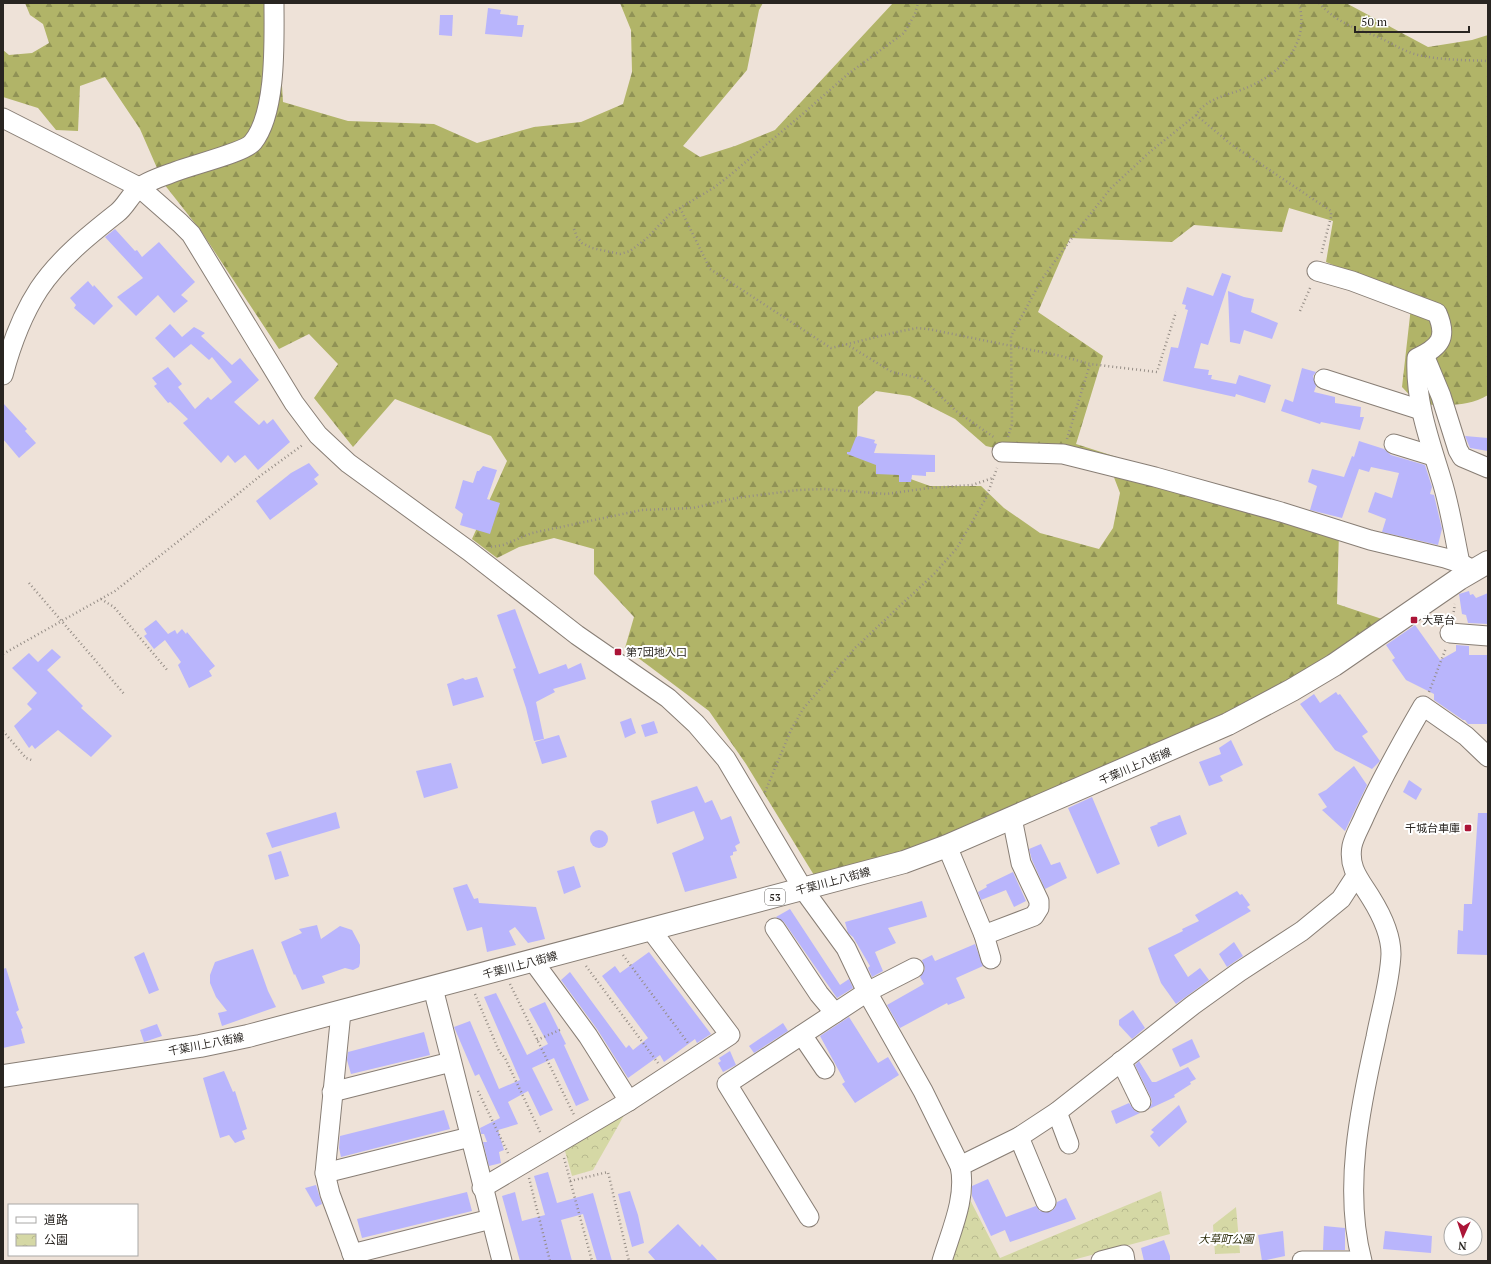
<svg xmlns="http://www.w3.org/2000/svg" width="1491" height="1264" font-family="'PT Serif','Noto Sans JP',serif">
<defs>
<pattern id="forest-firs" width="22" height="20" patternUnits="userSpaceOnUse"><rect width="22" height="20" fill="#b1b468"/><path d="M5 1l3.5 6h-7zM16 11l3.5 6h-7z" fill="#909255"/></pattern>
<pattern id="park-crowns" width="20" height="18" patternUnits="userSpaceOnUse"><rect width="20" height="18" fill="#d5d8a5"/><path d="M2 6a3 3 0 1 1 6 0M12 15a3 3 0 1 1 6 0" fill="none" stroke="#b7b98e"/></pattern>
</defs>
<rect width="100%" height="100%" fill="#eee2d8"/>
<!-- forest -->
<path fill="url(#forest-firs)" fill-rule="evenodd" d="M25,3H277L283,102L348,121L434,124L477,143L534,127L581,122L623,104L632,72L631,30L620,3H763L759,10L747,70L683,146L700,157L735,146L775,130L893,3H1346L1428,47L1472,40L1488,35V395C1467,408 1442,405 1418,404L1402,387L1412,298L1326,262L1333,221L1289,208L1282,232L1194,225L1172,242L1070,238L1038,312L1103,356L1076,444L1261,503L1339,531L1337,604L1382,619L1281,690L918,852L817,880L746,764L709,711L625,648L634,617L594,574V549L554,538L519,547L497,558L472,539L507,461L491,436L395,399L353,447L314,398L338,364L309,334L279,349L201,231L164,184L140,129L105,77L80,86L78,131L56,130L38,108L3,97V50L9,55L32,53L49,43L43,24L30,15ZM876,391L910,396L955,419L986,446L1020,454L1110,467L1120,493L1113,528L1099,549L1040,533L1004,508L981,486H930L891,472L857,438L858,407Z"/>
<!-- park -->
<g fill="url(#park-crowns)">
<path d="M630,1105L593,1170L572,1176L563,1144Z"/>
<path d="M1161,1191L1170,1234L1069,1261H947L967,1194L1000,1258Z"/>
<path d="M1236,1207L1240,1253L1215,1254L1213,1225Z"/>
</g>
<!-- building -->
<g fill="#b9b5fc">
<path d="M488,8L501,10L500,14L518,16L517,25H524L522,37L485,34Z"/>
<path d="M440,15H453L452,36L439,35Z"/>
<path d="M115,229L135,251L137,250L142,257L159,242L195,282L181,295L188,301L174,313L158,295L136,316L117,297L143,278L105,237Z"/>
<path d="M1222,273L1231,276L1208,345L1201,343L1194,368L1209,370L1208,375H1212L1211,379L1236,384L1239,375L1271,385L1265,403L1236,394L1235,397L1163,381L1171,347L1178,348L1188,310L1185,309L1186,305L1182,304L1187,287L1213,296Z"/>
<path d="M88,281L93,287L94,285L113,306L94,325L74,308L76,305L70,298Z"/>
<path d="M1228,291L1244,297L1254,299L1251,312L1278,323L1272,339L1244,330L1240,344L1230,342Z"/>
<path d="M170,324L182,337L194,327L205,333L201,336L232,365L240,358L259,380L234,402L259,425L264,420L267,424L273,419L290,442L258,470L245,455L235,463L228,455L221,463L183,423L188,419L170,402L168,403L154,386L157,384L152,378L168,367L182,384L178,387L195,409L208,397L211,400L232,382L212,357L209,360L191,344L174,358L155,338Z"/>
<path d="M1302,368L1316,372L1313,376L1316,386L1314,392L1335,397V403L1361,407L1360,417H1364L1360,430L1321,422L1320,424L1281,411L1285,399L1293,402Z"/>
<path d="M3,403L27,429L25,431L36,443L19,458L3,439Z"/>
<path d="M859,436L875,440L874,443L877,444L874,453L935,455V472H926V476L912,475L911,482H899V475L876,474V465L847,454V452H850L856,437Z"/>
<path d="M1465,436L1488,438V451L1470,448Z"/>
<path d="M1359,441L1384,449L1391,455L1425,465L1432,487L1430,494L1434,495L1442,529L1438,545L1382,532L1386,519L1368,512L1375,492L1392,498L1399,473L1371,467L1369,472L1359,469L1342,518L1310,510L1317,486L1308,482L1312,469L1344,477L1352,456L1354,457Z"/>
<path d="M309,463L319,475L314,479L318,484L270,520L256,501L291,473Z"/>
<path d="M483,466L497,470L487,499L500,503L490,534L460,525L463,514L455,508L463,480L473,483L477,471H479Z"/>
<path d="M1469,591L1470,595L1473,594L1476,598L1488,593V624L1468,623L1466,615L1462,614L1459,594Z"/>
<path d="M515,609L539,674L566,664L568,669L581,663L586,679L553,689L555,692L536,702L544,739L534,741L526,708L513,669L516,668L497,615Z"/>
<path d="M156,620L168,634L175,630L177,634L182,629L186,634L187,632L215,666L209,671L212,676L189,688L178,665L181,662L165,640L154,649L144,636L147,634L144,629Z"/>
<path d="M1415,625L1440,660L1456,651V645L1469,646V655H1488V724H1468L1465,720H1463L1434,700V694L1406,680L1392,660L1395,658L1386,645Z"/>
<path d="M52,649L61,657L47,670L83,706L81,708L112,736L91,757L58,730L35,749L32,745L29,748L14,726L32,709L27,704L37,693L12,668L29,653L38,662Z"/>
<path d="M477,677L484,697L453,706L447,684L463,678L465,680Z"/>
<path d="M1336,692L1338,695L1340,694L1368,732L1362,736L1380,761L1372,769L1335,750L1300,704L1314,694L1320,703Z"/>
<path d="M631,718L636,733L625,738L620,722Z"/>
<path d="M654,721L658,733L645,737L641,725Z"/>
<path d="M559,735L567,757L542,764L535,742Z"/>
<path d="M1231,740L1243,765L1220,776L1223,781L1209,786L1199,762L1221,754L1219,748Z"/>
<path d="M451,763L458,788L424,798L416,771Z"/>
<path d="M1354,766L1367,785L1345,831L1322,810L1327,807L1318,794L1326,790Z"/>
<path d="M1409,780L1422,789L1416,800L1403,792Z"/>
<path d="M697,786L705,803L712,800L721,820L731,816L740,843L735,846L737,851L733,852V855L730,856L737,878L685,892L672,853L703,840L704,838L694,811L657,824L651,801Z"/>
<path d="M1092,797L1120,864L1097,874L1068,808Z"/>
<path d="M336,812L340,828L272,848L266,833Z"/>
<path d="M1478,813H1488V955L1457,954L1458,930L1463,931L1464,904H1472Z"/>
<path d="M1180,815L1187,834L1158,847L1150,827L1158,824L1157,823Z"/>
<circle cx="599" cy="839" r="9"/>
<path d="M1041,844L1051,865L1060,862L1067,878L1045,889L1032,860L1029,849Z"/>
<path d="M281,851L289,876L275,880L268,855Z"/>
<path d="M574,866L581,887L564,894L557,871Z"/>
<path d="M1013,872L1026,901L1014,907L1006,890L981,900L978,892L987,887L986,885Z"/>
<path d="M467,884L474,899L478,898L479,903L536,907L545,939L528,943L515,927L509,931L516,945L487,952L482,927L467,931L453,888Z"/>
<path d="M1237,891L1240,895L1242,894L1250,905L1247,907L1251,911L1174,955L1188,977L1200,968L1209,980L1176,1004L1161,983L1148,948L1183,931L1182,929L1199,921L1195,915Z"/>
<path d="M922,901L927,917L888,928L896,943L875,952L883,971L872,977L868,968L870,966L853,937L848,933L845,922Z"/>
<path d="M790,909L840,985L849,979L853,988L837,998L784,922L776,917Z"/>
<path d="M317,925L321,939L340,926L352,930L360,945V963L359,967L353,970L345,968L322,976L325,983L302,990L295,974L294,975L281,942L302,933L299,929Z"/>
<path d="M1234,942L1243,956L1227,967L1219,954Z"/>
<path d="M975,944L983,966L956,978L965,998L948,1005L947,1003L900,1028L887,1005L924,984L920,977L925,969L922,960L932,955L935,961Z"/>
<path d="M253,949L268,991L276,1007L222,1026L218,1013L227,1011L216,997L210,983V975L215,962Z"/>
<path d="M144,952L159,990L149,994L134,957Z"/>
<path d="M649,952L711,1034L697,1043L695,1039L664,1062L660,1055L628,1078L597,1029L561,980L570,972L626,1048L629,1045L633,1050L648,1038L602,976L615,966L620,973Z"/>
<path d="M6,968L19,1010L16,1012L23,1028L21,1029L25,1043L3,1048V969Z"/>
<path d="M496,993L527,1055L548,1044L529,1009L545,1002L566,1044L564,1045L589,1100L576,1106L554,1058L532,1068L553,1110L540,1116L528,1091L508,1102L518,1124L498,1130L504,1150L499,1152L501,1163L489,1166L483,1142H487L484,1134H481L480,1128L500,1118L479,1074L475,1076L454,1027L470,1021L499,1089L520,1080L484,997Z"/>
<path d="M1133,1010L1145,1028L1132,1039L1119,1025V1020Z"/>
<path d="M849,1017L878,1063L888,1057L899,1075L855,1103L842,1084L845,1082L820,1036Z"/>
<path d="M783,1023L788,1031L754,1053L749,1046Z"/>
<path d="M157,1024L162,1036L144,1042L140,1030Z"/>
<path d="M424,1032L430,1055L351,1074L347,1060L348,1052Z"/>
<path d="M1192,1039L1200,1057L1180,1067L1172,1049Z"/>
<path d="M730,1051L736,1065L723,1072L718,1063L721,1061L719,1058Z"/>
<path d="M1139,1061L1152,1082H1156L1188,1067L1196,1079L1190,1082L1191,1084L1174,1095L1175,1097L1149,1109L1152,1103L1151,1098L1135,1065Z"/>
<path d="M224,1071L233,1092L235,1091L247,1129L242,1131L245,1139L235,1143L229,1135L220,1138L203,1078Z"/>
<path d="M1129,1103L1135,1111L1140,1113L1116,1124L1111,1111Z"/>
<path d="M1179,1105L1187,1122L1159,1147L1150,1136L1154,1132L1151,1130Z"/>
<path d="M444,1110L450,1129L341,1157L339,1148L340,1136Z"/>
<path d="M548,1172L557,1203L593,1193L612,1261H597L583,1214L561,1220L572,1261H520L502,1196L515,1192L522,1221L545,1215L534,1176Z"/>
<path d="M988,1179L1006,1217L1036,1206L1040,1211L1050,1212L1055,1208L1057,1202L1066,1198L1076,1219L1010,1242L1005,1230L991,1236L972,1196V1186Z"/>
<path d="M316,1185L322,1204L316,1207L305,1188Z"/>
<path d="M630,1191L638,1215L644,1243L632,1247L618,1194Z"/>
<path d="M467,1192L472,1211L362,1238L357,1219Z"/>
<path d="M678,1224L700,1247L702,1244L718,1261H656L648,1252Z"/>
<path d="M1324,1226L1345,1228V1250H1323Z"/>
<path d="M1283,1231L1285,1256L1262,1261L1258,1235Z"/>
<path d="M1385,1231L1432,1236L1431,1253L1383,1249Z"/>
<path d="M1164,1240L1170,1256V1261H1144L1141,1248Z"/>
</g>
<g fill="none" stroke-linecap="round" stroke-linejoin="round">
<!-- minor casing -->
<g stroke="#887e75" stroke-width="21">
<g id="minor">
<path d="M3,118L139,187L180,223L191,234L294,403L318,435L348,463L469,551L577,635L668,698L696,724L726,759L803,889L846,948L867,992L923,1091L960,1166C967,1197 951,1231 942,1261"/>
<path d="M1317,271L1352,281L1437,313C1448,338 1440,347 1417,358C1415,401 1429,439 1441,478C1450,506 1454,535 1460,563"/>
<path d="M1424,355L1441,396L1458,450L1462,457L1488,468"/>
<path d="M3,375C11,345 22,315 39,289C59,259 89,235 117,213C126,206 130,195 139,188C146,181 167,175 177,171C192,165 246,152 253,142C277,112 274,40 274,3"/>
<path d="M1324,379L1421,410"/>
<path d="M1394,444L1433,456"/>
<path d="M1002,452L1063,454L1155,477L1281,512L1370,540L1445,558L1460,563L1473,570"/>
<path d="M1450,633L1488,636"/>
<path d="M947,846L984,935L991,959"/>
<path d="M775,928L819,994L835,1013"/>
<path d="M984,935L1034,916L1039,908V901L1021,863L1012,818"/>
<path d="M533,961L588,1036L629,1101"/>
<path d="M433,988L502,1261"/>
<path d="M341,1012L325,1173L330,1194L355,1261"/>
<path d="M802,1035L825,1069"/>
<path d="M1121,1061L1141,1102"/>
<path d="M332,1092L451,1062"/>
<path d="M1057,1112L1069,1144"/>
<path d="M1019,1137L1046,1202"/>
<path d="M960,1166L1019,1137L1057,1112L1193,1005L1239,972L1302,931L1341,899L1356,876"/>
<path d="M325,1173L470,1137"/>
<path d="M482,1188L629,1101L730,1035L651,930"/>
<path d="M809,1217L727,1084L867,992L914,968"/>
<path d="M352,1254L491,1219"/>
<path d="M1101,1261L1124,1255L1125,1261"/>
<path d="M1302,1261H1350"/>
<path d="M1362,1261C1343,1189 1360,1108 1376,1037C1381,1010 1390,982 1391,954C1391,935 1381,914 1371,898C1360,880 1348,868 1352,846C1354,836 1361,825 1365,815C1382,778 1402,742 1423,706L1466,736L1488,757"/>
</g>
</g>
<!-- major casing -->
<g stroke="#887e75" stroke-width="24">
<path id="major" d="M3,1076L200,1046L248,1036L904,862L947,846L1228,724L1292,690L1334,665L1459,579L1488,562"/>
</g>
<!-- path -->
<g stroke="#958d86" stroke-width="2.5" stroke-dasharray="1 3" stroke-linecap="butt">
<path d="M1319,3C1334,20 1353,28 1373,35C1389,41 1402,51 1418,55C1440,60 1465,60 1488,61"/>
<path d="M1196,115L1232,145L1331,211V217L1321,255"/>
<path d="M680,208L710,269L831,348L897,332L917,328L928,329L1061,356L1090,364L1157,372L1176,312"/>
<path d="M574,229L577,237L582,243L592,248L620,254L630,251L646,239L670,214L715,187L729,176L805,112L848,74L904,33L915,14L918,3"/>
<path d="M1300,311L1311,286"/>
<path d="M846,344L892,372L923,379L956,411L995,438"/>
<path d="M1008,437L1012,424L1011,336L1042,279L1077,231L1111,188L1151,151L1196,115C1206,98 1229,95 1246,88C1282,73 1310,44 1299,3"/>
<path d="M1067,439L1090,364"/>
<path d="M491,547L503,545L532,533L642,510L693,508L736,498L798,490L824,489L886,494L929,488L972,485L993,478"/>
<path d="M29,583L125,695"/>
<path d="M101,599L114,607L168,671"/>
<path d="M1453,616L1455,604"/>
<path d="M3,654L115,591L222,507L260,476L304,444"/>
<path d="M1429,692L1446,648"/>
<path d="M3,731L26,758L34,761"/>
<path d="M765,792L791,730L803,709L855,648L935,573L957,548L986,498L997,468"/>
<path d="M623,955L688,1043"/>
<path d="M586,966L658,1063"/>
<path d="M510,984L574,1115"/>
<path d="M475,994L499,1051L505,1058L541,1134"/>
<path d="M537,1040L562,1029"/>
<path d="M478,1091L508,1153"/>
<path d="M564,1158L592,1261"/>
<path d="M529,1178L550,1261"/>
<path d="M570,1181L608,1172L629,1261"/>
</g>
<!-- minor -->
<use href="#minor" stroke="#fff" stroke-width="19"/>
<!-- major -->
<use href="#major" stroke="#fff" stroke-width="22"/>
</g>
<!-- markers -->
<g fill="#ab1537" stroke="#fff" stroke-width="1.5">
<rect x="1410" y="616" width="8" height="8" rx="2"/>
<rect x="614" y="648" width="8" height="8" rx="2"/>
<rect x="1464" y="824" width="8" height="8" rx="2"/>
</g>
<g text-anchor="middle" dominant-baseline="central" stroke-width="4" stroke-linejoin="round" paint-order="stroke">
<!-- shield labels -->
<rect fill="#fff" stroke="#696664" stroke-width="1" x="765" y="889" width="20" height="16" rx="3"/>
<g font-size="10" font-weight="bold" fill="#292521">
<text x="775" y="897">53</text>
</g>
<!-- poi labels -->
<g font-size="11" fill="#292521" stroke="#fff" text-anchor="start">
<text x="1422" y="620">大草台</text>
<text x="626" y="652">第7団地入口</text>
<text x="1460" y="828" text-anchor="end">千城台車庫</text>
</g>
<!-- street labels -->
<g font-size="11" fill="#292521" stroke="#fff">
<text transform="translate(1135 766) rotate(-23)">千葉川上八街線</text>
<text transform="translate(833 881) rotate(-15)">千葉川上八街線</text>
<text transform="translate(520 965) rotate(-15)">千葉川上八街線</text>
<text transform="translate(206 1044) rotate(-11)">千葉川上八街線</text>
</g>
<!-- park labels -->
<g font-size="11" font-style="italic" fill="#2b2b09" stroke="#fff">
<text x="1226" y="1239">大草町公園</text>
</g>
</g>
<!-- border -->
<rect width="1491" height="1264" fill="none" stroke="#292521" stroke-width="8"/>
<!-- legend -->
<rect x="8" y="1204" width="130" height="52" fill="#ffffff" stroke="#a9a8a6"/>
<rect x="16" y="1217" width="20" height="6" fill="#ffffff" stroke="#a9a8a6"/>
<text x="44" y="1224" font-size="12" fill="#292521">道路</text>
<rect x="16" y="1234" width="20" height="12" fill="url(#park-crowns)" stroke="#a9a8a6"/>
<text x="44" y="1244" font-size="12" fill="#292521">公園</text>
<!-- north arrow -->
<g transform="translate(1463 1236) rotate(183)"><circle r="19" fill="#ffffff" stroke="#a9a8a6"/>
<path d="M0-3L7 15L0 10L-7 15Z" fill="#ab1537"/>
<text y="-6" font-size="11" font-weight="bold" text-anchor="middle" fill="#292521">N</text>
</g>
<!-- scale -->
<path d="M1355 26v6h114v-6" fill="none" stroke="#292521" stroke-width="2"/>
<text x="1361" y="26" font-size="12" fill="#292521" stroke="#ffffff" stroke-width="3" paint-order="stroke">50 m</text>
</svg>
